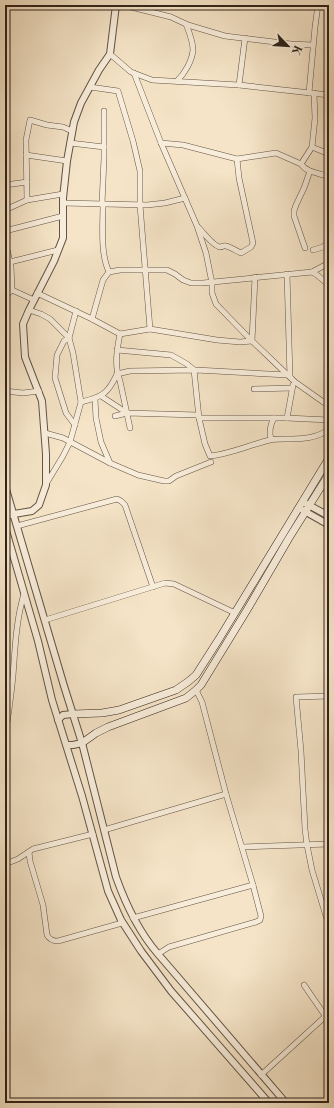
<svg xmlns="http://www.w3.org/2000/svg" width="334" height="1108" font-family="'Libre Bodoni',serif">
<rect width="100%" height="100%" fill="#f5e4c7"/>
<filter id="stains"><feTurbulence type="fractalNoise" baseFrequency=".005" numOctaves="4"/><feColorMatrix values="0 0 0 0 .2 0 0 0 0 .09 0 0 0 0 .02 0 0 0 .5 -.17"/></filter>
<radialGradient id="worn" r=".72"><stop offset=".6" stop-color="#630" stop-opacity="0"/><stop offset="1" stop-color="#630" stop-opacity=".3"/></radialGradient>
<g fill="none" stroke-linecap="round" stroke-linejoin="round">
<!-- minor casing -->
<g stroke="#615345" stroke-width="6">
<g id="minor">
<path d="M123,5L171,17L188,25L225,36L291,44L313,45"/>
<path d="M245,38L239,85L329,95"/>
<path d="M110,54L131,72L152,80L239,85"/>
<path d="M134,73L161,143L197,226L206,253L212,283V293L216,304L249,338L295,382L329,406"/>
<path d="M177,81C185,73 192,61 193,50C193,41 189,32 186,24"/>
<path d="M90,87L118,91L133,141L140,171V205L150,329"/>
<path d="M309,93L315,27L318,5"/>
<path d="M314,93L315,118L312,147L301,164C307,173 320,173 329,177"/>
<path d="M70,143L104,147"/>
<path d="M161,143L183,145L237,159L276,153L301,164"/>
<path d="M312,147L329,154"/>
<path d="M26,155L67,161"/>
<path d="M5,185L27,182"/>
<path d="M27,200L26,140L30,120L47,125L63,127L72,131"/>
<path d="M63,203L147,205L165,203L185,198"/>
<path d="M102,204L104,158V111"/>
<path d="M103,204C103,225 100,253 109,272"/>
<path d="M5,210L27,200L63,194"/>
<path d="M198,227C203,232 213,246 220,247C222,247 224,245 226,246C231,247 236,251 241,253L251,247L253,243L239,178L237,159"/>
<path d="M5,231L63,216"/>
<path d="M5,241L11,266L12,290L34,300"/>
<path d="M305,248L294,216V211L296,205L304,188L310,171"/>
<path d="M313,250L323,247L329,242"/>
<path d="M5,259L10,262L58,250"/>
<path d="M312,272L329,263"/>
<path d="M287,274L290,377"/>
<path d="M37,293L92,319L120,334"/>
<path d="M5,297L12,290"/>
<path d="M29,310L41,314L50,319L69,338L64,341L57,355L55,378L66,413L75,425"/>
<path d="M76,311L69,338L73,353L81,402"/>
<path d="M92,319L103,280L109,272L120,270H167L175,274L183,280L191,283H203L312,272L317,275L329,285"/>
<path d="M117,350L171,355L187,364L194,370L199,418L205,444L210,456C231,454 249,445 270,440C274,439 280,439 285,439C300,439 317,439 329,429"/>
<path d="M117,374L130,371L196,370L288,375"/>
<path d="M254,389L292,388"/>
<path d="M5,391L23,393L39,391"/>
<path d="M101,396L127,413"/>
<path d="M95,399L96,418L101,442L110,463"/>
<path d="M115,416L127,413L198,415"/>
<path d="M199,418H287L329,420"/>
<path d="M287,418L293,385"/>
<path d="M130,428L120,381C114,366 117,349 120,334L150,329L217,340L240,342L252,341L255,277"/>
<path d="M45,433L63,438L110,463L138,475L164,481H169L176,476L211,462"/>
<path d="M271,439C269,432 270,425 274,418"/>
<path d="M46,484L63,456L70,442L81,402C102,397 108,394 117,374"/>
<path d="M17,526L117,499L121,501L125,505L153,587"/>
<path d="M45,620L165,583L174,584L235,613"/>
<path d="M329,696L296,697L301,751L305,829L307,845L312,870L329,926"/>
<path d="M5,737C8,717 11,697 13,676C15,649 16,620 24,594"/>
<path d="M104,830L226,794"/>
<path d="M242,847L329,844"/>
<path d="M29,852L30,861L43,905L47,935C50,940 53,941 58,941L122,923"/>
<path d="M5,864L18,859L33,849L93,834"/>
<path d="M133,918L253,885"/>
<path d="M158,954L169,947L256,922L260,920L261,916L253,885L226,794L202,702L196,690"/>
<path d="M304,985L326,1017L329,1024"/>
<path d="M261,1075L329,1013"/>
</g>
</g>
<!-- tertiary casing -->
<g stroke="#615345" stroke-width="8">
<g id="tertiary">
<path d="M5,486L64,686L82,743L116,877C126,905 138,931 158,954L286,1103"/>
<path d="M303,502L329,516"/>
<path d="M299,508L329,525"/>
<path d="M5,516L14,514L32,511L39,505L46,485V454L42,401L25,357L23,324L29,310L54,261L63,238V198L67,161L74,122L81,103L99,70L110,54L116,5"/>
<path d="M5,527L38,641L52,700L82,796L108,891L121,920L141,951L171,991L269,1103"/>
<path d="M58,720L63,715L73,714"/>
<path d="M67,745H73L82,743"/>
</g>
</g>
<!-- secondary casing -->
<g stroke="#30231a" stroke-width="8">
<g id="secondary">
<path d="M73,714L102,713L119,710L176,690L189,681L196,675L219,639L329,458"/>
<path d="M82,743L96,733L108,727L186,698L196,690L201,685L247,610L289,538L329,474"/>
</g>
</g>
<!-- minor -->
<use href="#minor" stroke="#f8eddb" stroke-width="5"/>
<!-- tertiary -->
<use href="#tertiary" stroke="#f8eddb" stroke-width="6"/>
<!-- secondary -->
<use href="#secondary" stroke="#f8eddb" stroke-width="7"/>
</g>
<!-- margin -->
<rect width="334" height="1108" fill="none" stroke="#f5e4c7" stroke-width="20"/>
<rect x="6" y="6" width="322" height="1096" fill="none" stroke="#30231a" stroke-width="2"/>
<rect x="10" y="10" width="314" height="1088" fill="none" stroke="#30231a"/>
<!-- north arrow -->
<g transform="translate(288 46) rotate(115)" stroke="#f8eddb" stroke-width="3" paint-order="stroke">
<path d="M0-3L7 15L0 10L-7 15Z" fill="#30231a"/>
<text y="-6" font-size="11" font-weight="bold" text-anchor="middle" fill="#30231a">K</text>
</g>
<rect width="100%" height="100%" filter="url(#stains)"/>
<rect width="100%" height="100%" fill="url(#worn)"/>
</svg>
